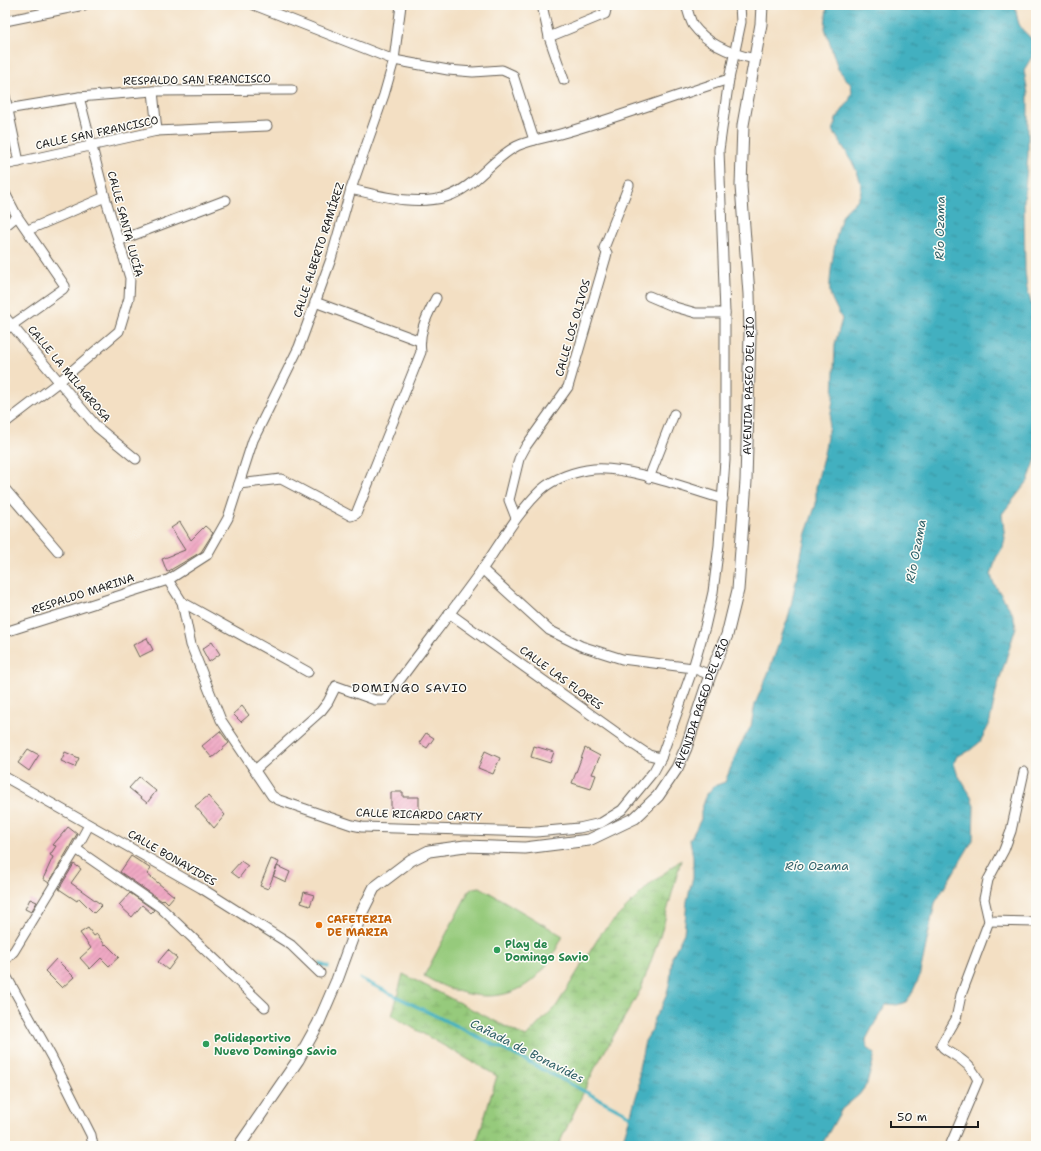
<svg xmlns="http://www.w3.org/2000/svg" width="1041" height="1151" font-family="'Shantell Sans',sans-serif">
<defs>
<pattern id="wetland-marsh" width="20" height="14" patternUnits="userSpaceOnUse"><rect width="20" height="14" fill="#96ca7b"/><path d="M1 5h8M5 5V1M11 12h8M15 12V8" fill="none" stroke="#81ad6a"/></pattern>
<pattern id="water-ripples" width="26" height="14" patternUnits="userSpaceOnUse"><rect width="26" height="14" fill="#43b0c0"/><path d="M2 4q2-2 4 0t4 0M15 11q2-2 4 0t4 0" fill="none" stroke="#378e9b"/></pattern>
<pattern id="building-hatch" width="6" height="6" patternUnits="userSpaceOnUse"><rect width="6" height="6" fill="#f0a9c4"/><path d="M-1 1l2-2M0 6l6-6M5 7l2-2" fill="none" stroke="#cd91a8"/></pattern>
</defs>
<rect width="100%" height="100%" fill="#fdfcf7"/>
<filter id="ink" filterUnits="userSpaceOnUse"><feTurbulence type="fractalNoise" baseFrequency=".025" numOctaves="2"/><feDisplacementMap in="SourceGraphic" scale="8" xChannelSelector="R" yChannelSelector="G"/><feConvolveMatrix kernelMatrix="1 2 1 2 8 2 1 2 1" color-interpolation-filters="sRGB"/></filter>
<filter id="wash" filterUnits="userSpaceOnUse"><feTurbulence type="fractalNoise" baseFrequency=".012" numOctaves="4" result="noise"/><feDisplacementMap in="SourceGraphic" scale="16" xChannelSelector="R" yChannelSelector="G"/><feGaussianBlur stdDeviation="0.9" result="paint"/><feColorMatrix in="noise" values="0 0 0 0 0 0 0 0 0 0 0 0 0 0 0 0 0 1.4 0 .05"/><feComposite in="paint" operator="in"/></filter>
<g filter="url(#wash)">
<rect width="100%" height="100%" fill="#f3dfc3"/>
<!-- wetland -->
<path fill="url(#wetland-marsh)" stroke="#59734c" d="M681,860L662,930L641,989L595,1068L558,1146H474L476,1144L497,1076L392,1016L403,974L526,1037L557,1005L602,932L649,885Z"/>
<!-- pitch -->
<path fill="#96ca7b" stroke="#59734c" d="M480,887L563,936C556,950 549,964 538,975C506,1008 459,997 424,976L469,891L473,888Z"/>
<!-- water -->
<path fill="url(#water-ripples)" stroke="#30666e" d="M827,5H1015C1016,11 1017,18 1019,24C1023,34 1036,38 1036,50L1024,70L1028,94V155L1024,201L1025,270L1027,288L1036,321V459L1028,481L1002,514L1005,539L1003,547L996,558L991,575L993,582L1012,612L1016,627L997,688L989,725L980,742L969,751L957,756L954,763L957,773L971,796L974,806L973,840L935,903L919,978L911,995L906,1002L897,1005L887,1004C883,1009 867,1035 866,1041C866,1046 871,1051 875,1054L867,1084L859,1095L842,1109L821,1146H621L639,1087V1068L645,1041L652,1030L654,1018L661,1008L666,996L670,981L672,957L684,933L687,901L693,877V857L690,840L701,819V811L707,794L714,786L725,782L738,749L751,726L755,704L769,671L789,615L805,536L816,504V487L825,449L833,400L835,344L842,319C838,311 832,301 830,293C828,282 837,224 843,215C848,206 860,202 861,191C863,174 842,146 833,131L836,119L849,101L852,92L851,85L838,69L825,28Z"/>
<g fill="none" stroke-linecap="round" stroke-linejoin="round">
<!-- stream -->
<g stroke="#43b0c0" stroke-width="3.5">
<path d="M320,964L328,967"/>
<path d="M361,979L523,1059L635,1118"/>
</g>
</g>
<g id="blocks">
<!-- building -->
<g fill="url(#building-hatch)">
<path d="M180,522L191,540L205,526L213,533L201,552L167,572L162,559L185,550L171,528Z"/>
<path d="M147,638L153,650L139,657L133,645Z"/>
<path d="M212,642L220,654L209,662L202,649Z"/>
<path d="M242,706L249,715L241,722L233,714Z"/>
<path d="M220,731L229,743L212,758L202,746Z"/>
<path d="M426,733L434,738L427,748L419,743Z"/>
<path d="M534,746L554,752L550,763L531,757Z"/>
<path d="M585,748L600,756L592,774L596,775L591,789L572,783Z"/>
<path d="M28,749L39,755L29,771L18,763Z"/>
<path d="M485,751L500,758L493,774L478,768Z"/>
<path d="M65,752L79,758L75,767L61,761Z"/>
<path d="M139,777L156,791L147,803L129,788Z"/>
<path d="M391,792H403V797H419V815H409V812H391Z"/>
<path d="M208,796L225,815L214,828L195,806Z"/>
<path d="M68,827L77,834L49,883L43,879L53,857L50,855L56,846L53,845Z"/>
<path d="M131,856L151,869L147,874L174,896L168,903L164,899L162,901L120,872Z"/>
<path d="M271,859L279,862L268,889L260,886Z"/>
<path d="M241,861L248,866L239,878L231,872Z"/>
<path d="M74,864L81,869L71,883L102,905L94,913L79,898L77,901L59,889Z"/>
<path d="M277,866L290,872L286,882L273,876Z"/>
<path d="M304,892L314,895L310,906L301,903Z"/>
<path d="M130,893L154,910L151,913L142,905L132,917L119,905Z"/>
<path d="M30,899L37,902L31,912L25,909Z"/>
<path d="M88,928L94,936L97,934L105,945L106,944L119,957L109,966L101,958L90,969L80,958L91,948L80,933Z"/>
<path d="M168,950L177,958L168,970L158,962Z"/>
<path d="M56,959L74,977L62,988L45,971Z"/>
</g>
</g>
</g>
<g filter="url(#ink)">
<use href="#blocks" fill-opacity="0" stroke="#676056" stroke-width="1"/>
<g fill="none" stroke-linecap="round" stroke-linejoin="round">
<!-- minor casing -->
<g stroke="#676056" stroke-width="11">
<g id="minor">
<path d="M254,5L394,60L448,70L473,72L502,70L513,75L534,140"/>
<path d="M542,5L549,37L564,80"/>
<path d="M686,5C688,11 690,20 693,25C708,45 731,54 755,59"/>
<path d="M5,21L84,5"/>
<path d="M549,37L605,14L607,5"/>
<path d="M153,91L157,131"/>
<path d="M5,96L19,162"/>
<path d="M7,109L79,97L153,91L292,90"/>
<path d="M5,165L157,131L267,126"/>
<path d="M351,189C382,196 414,206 446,197C475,188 491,159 517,146C533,139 551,137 567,132C621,116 675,96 729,79"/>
<path d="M5,193L17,216L65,286L63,289L5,330"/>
<path d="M5,226L17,216"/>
<path d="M28,230L105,197"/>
<path d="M118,241L226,200"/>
<path d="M649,296L675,307L696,313H725"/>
<path d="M315,302L420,341"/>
<path d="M5,317L97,427L136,459"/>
<path d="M5,423L60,381L119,331L129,298L130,278L105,197L79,97"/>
<path d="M649,478L674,414"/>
<path d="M239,484L281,479L351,516L356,514L421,352C418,332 427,316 436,298"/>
<path d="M5,489L58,551"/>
<path d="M516,518L509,500L519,459L526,446L568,387L606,257L607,253L604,248L629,185"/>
<path d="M482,569L549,630L581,646L622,659L693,668L710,675"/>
<path d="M168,580L182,602L191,645L221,720L272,796L279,800L352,825L362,827L536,832L579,828L601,823L622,810L654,771L661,758L693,668L705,627L713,592L719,545L725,460V313L719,150L729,79L741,22L740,5"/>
<path d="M182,602L308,672"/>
<path d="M449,613L628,741L649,755L661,758"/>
<path d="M5,632L168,580L207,555L228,518L253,440L299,347L331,259L351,189L384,95L394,60L401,5"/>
<path d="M255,770L321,711L328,702L336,686L375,700H385C417,656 450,614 481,571C501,543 516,514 541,490C554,478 576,471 594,469C628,466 689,489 723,499"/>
<path d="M5,777L201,888L291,945L320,973"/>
<path d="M89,825L76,849L160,907L265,1007"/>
<path d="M989,921L1036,922"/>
<path d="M5,960L14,951L76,849"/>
<path d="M5,974L51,1056L91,1135L93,1146"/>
<path d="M950,1146L978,1080C973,1068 962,1059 951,1053C947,1050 944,1050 941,1045L956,1019L961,995L989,921L984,899L988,880L1004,850L1011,831L1024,772"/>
</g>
</g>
<!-- tertiary casing -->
<g stroke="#676056" stroke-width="13">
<g id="tertiary">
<path id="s1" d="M239,1146L298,1060L318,1024L337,980L361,914L374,888L411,860L429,851L465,846L525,848L589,840L635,818L658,796L677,768L686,748L710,675L727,635L738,590L746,481L750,335L749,294L741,186L743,125L761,24L762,5"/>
</g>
</g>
<!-- minor -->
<use href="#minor" stroke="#fff" stroke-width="9"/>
<!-- tertiary -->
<use href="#tertiary" stroke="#fff" stroke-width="11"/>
</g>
</g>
<!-- markers -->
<circle fill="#e8710a" stroke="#fdfcf7" stroke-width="1.5" cx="319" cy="925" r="4"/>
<g fill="#2e9e5b" stroke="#fdfcf7" stroke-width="1.5">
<circle cx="497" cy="950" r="4"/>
<circle cx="206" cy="1044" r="4"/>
</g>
<g text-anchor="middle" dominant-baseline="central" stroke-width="3" stroke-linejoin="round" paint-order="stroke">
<!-- street labels -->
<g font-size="11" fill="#1c1c1c" stroke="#fdfcf7">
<text transform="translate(197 80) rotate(-1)">RESPALDO SAN FRANCISCO</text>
<text transform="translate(97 133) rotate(-12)">CALLE SAN FRANCISCO</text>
<text transform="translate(125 224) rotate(75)">CALLE SANTA LUCÍA</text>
<text transform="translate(319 250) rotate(-72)">CALLE ALBERTO RAMÍREZ</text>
<text transform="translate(573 328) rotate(-74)">CALLE LOS OLIVOS</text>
<text transform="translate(69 374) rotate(50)">CALLE LA MILAGROSA</text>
<text stroke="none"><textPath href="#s1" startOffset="1030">AVENIDA PASEO DEL RÍO</textPath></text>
<text transform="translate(83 594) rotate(-18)">RESPALDO MARINA</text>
<text transform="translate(561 678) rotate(36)">CALLE LAS FLORES</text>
<text stroke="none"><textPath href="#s1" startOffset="706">AVENIDA PASEO DEL RÍO</textPath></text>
<text transform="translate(419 815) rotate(2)">CALLE RICARDO CARTY</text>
<text transform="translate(172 858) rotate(30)">CALLE BONAVIDES</text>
</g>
<!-- food labels -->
<g font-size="11" font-weight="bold" fill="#c56008" stroke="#fdfcf7" text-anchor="start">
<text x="327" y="919">CAFETERIA<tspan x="327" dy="13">DE MARIA</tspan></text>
</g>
<!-- leisure labels -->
<g font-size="11" font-weight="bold" fill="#27864d" stroke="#fdfcf7" text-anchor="start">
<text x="505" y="944">Play de<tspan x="505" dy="13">Domingo Savio</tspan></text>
<text x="214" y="1038">Polideportivo<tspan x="214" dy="13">Nuevo Domingo Savio</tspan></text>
</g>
<!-- water labels -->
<g font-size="12" font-style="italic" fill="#2e5f66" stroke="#fdfcf7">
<text transform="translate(940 228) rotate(-89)">Río Ozama</text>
<text transform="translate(916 551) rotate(-79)">Río Ozama</text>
<text x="817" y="866">Río Ozama</text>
<text transform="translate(527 1051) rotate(27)">Cañada de Bonavides</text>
</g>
<!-- neighbourhood labels -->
<g font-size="12" letter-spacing="1" fill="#1c1c1c" stroke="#fdfcf7">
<text x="410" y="688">DOMINGO SAVIO</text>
</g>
</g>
<!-- margin -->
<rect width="1041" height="1151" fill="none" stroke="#fdfcf7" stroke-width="20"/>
<!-- scale -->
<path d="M891 1121v6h87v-6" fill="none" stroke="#1c1c1c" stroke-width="2"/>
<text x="897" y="1121" font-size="12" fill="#1c1c1c" stroke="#fdfcf7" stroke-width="3" paint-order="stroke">50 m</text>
</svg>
